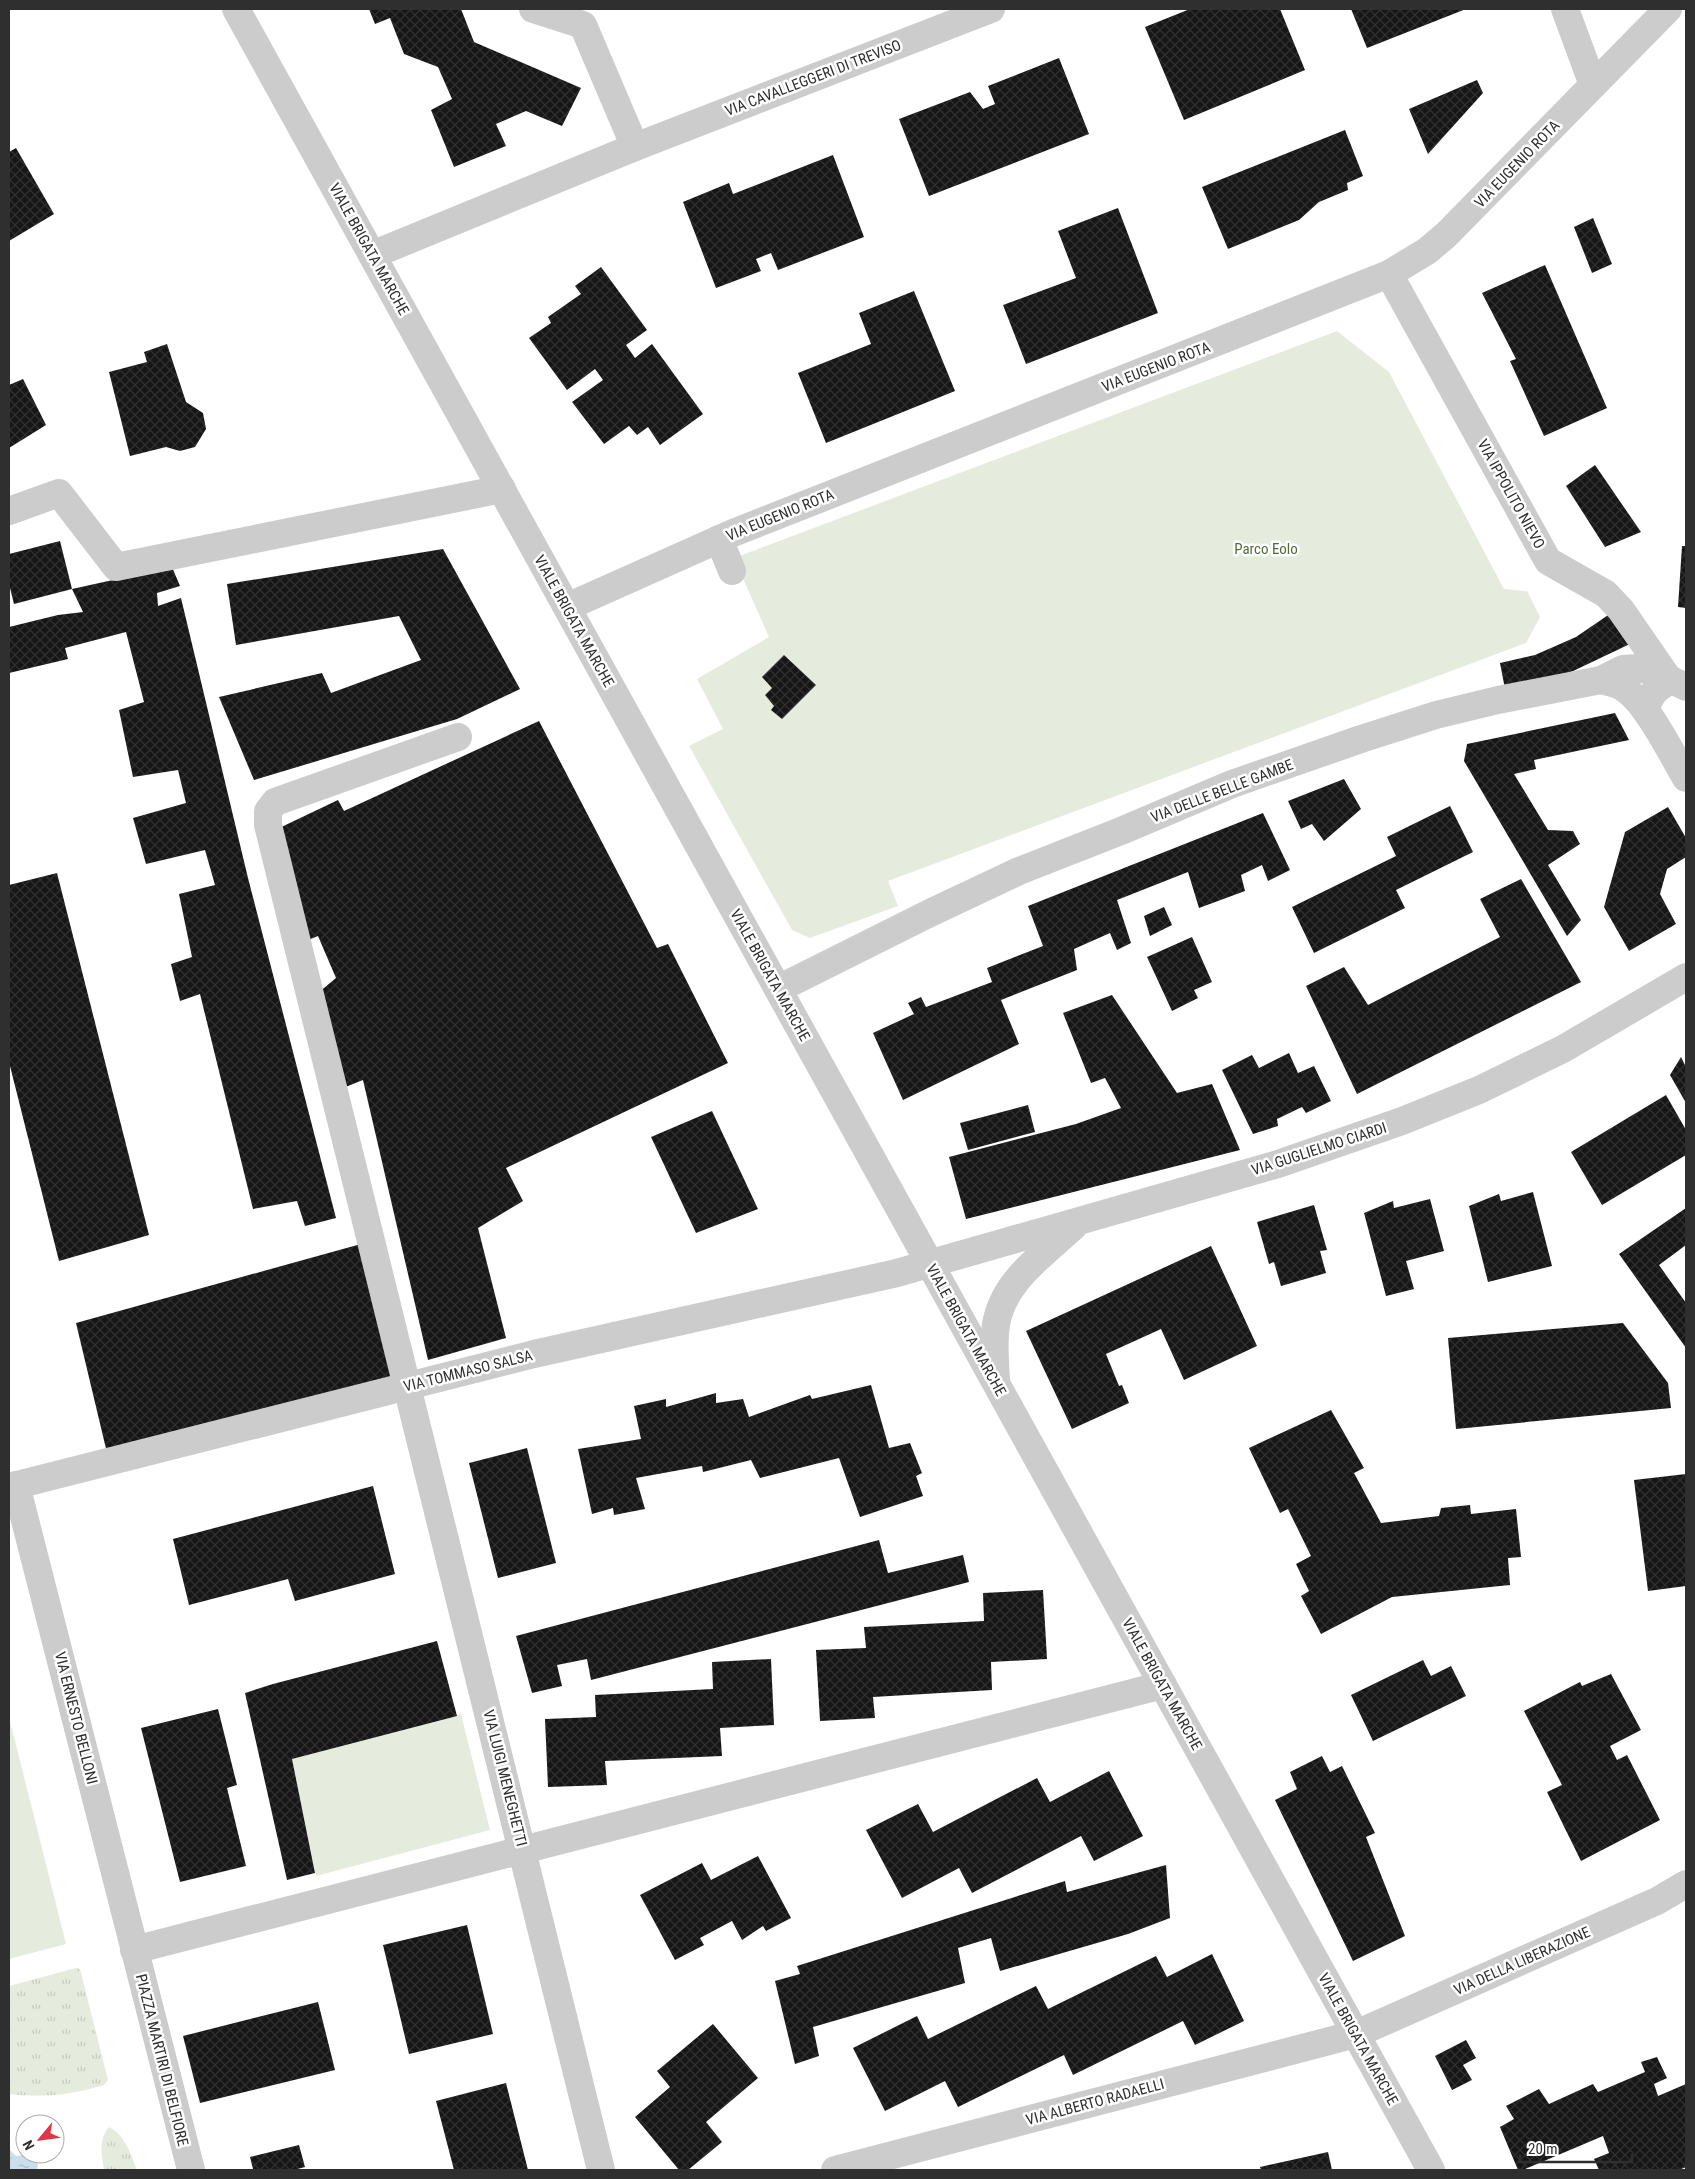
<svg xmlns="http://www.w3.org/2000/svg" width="1695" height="2179" font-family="'Roboto Condensed',sans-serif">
<defs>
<pattern id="grass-tufts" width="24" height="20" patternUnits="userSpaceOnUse" patternTransform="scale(1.25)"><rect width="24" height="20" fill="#e6ecdd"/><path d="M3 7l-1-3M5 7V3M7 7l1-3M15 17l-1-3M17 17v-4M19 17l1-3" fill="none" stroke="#c6cbbe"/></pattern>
<pattern id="water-ripples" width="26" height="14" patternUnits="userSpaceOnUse" patternTransform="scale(1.25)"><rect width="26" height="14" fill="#cadfeb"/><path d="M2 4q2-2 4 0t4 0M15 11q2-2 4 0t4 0" fill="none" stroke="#aec0ca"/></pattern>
<pattern id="building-cross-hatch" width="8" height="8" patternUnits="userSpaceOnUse" patternTransform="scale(1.25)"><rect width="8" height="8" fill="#161616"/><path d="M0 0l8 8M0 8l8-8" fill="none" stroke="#303030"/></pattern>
</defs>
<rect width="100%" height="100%" fill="#fff"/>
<!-- grass -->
<g fill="url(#grass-tufts)">
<path d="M76,1968L80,1969L108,2080L104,2085C70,2095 44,2098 9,2094V1986Z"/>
<path d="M109,2127C125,2135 131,2154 137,2170H104C102,2156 98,2139 109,2127Z"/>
</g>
<!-- park -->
<g fill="#e6ecdd">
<path d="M1337,331L1389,372L1504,589L1527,591L1540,617L1526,643L888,881L898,906L810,938L792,930L689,746L723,729L697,679L769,637L734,558Z"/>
<path d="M461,1714L490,1830L316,1876L292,1759Z"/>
<path d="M9,1717L66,1944L9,1959Z"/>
</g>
<!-- water -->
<path fill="url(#water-ripples)" d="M9,2149L16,2156L31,2154L38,2164L37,2170H9Z"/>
<!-- building -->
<g fill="url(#building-cross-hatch)">
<path d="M369,9H461L474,42L581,88L562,126L526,111L496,124L506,146L454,167L431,110L452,99L438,67L404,54L390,18L375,24Z"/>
<path d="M1190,9H1280L1305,70L1184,120L1145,27Z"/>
<path d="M1351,9H1466L1367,48Z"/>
<path d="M1059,58L1089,134L929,196L899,119L970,92L983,109L995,104L988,86Z"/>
<path d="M1477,80L1483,93L1428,154L1409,109Z"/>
<path d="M1345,130L1363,176L1347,183L1348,190L1319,202L1299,220L1228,249L1202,187Z"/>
<path d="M16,148L54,214L9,241V152Z"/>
<path d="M833,155L864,237L778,270L771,253L756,259L761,271L716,288L683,202L729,183L733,194Z"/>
<path d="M1118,208L1158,313L1026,364L1003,305L1076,278L1058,231Z"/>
<path d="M1593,218L1612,264L1592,273L1574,227Z"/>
<path d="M1545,265L1607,408L1544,436L1510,361L1516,359L1482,293Z"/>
<path d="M601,267L647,330L626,345L635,358L652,344L703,414L660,445L648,427L637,435L629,426L604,444L572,402L603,380L595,369L567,390L529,338L551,323L548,317L581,294L575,286Z"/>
<path d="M914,291L955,391L826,443L798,373L871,344L859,313Z"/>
<path d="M167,344L186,402L203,413L206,429L195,447L180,451L166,447L130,456L109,372L147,362L144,352Z"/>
<path d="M23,379L46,425L9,448V385Z"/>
<path d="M1595,465L1641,532L1605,547L1566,486Z"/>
<path d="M60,541L72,589L14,604L9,584V554Z"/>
<path d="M1682,546H1686V608L1678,607Z"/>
<path d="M443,549L520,689L457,719L254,780L219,697L322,673L331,693L421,660L399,616L236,645L227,584Z"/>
<path d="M172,567L180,586L157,593L158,606L181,598L248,878L336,1218L305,1226L297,1201L253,1209L200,994L180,1001L171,964L192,957L179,894L215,885L205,850L146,864L133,818L186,803L178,770L133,777L119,710L144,702L126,632L65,648L68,659L9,673V627L58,615L83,612L72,589Z"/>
<path d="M1614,611L1632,643L1550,682L1506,694L1500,663L1535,655L1576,637Z"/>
<path d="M784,655L816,685L782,719L771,710L774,706L765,695L772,688L762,677Z"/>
<path d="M1615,713L1629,740L1534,760L1536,769L1514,774L1548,830L1573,831L1580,844L1548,865L1581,920L1567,936L1464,761L1467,744Z"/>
<path d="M539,721L657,948L668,944L728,1063L506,1168L523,1201L478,1228L506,1338L428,1360L363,1080L343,1088L318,993L336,978L318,936L301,943L273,831L338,800L344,811Z"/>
<path d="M1344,779L1361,809L1324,841L1312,824L1301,829L1288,801Z"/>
<path d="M1450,806L1473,852L1396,890L1405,908L1314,953L1292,907L1396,856L1387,837Z"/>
<path d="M1668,807L1686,838V857L1667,869L1660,894L1676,924L1629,951L1604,907L1625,832Z"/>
<path d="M1263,813L1290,870L1268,881L1262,865L1241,875L1245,891L1199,908L1188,872L1117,900L1131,943L1117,950L1110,933L1074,949L1077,970L1001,1000L1019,1044L903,1100L873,1033L914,1014L908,1003L921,997L926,1007L992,982L987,968L1043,946L1028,906Z"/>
<path d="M57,873L149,1235L59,1261L9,1062V885Z"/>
<path d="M1521,879L1581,982L1357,1094L1306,986L1344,967L1368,1005L1500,937L1480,899Z"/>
<path d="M1164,907L1172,925L1150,936L1144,916Z"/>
<path d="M1192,937L1212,982L1194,990L1198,998L1172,1011L1147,957Z"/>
<path d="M1112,995L1177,1093L1212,1084L1240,1150L966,1219L949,1157L1076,1124L1121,1108L1105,1078L1091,1083L1063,1013Z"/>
<path d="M1289,1053L1298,1073L1314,1066L1331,1101L1306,1113L1302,1107L1277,1119L1278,1126L1253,1134L1222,1070L1252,1055L1259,1068Z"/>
<path d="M1681,1057L1686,1067V1103L1670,1075Z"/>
<path d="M1666,1095L1686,1130V1155L1602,1205L1571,1152Z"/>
<path d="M1028,1105L1035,1132L968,1150L960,1123Z"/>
<path d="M712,1111L758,1209L696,1233L651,1137Z"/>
<path d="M1533,1192L1552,1266L1488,1282L1469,1206L1499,1194L1501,1201Z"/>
<path d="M1430,1199L1444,1251L1406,1261L1414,1289L1386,1296L1364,1213L1393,1201L1394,1208Z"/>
<path d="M1314,1205L1327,1250L1320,1251L1326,1273L1281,1286L1274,1262L1269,1264L1257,1222Z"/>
<path d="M1686,1208V1245L1659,1265L1686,1303V1348L1619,1254Z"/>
<path d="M379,1239L419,1379L108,1457L76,1323Z"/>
<path d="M1211,1246L1257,1346L1184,1380L1161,1329L1106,1354L1119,1386L1122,1385L1129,1403L1072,1429L1026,1331Z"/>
<path d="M1623,1323L1668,1383L1671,1408L1456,1429L1448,1338Z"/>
<path d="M871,1385L889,1448L910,1443L922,1473L916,1476L923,1496L860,1517L839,1458L760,1478L751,1460L703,1472L702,1466L636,1478L645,1509L614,1515L613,1508L592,1514L578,1449L641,1439L634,1406L666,1399V1407L716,1393V1403L743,1399L749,1417L810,1395L812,1399Z"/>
<path d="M1331,1410L1364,1468L1354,1473L1381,1523L1439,1516L1441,1508L1470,1505L1471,1514L1516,1509L1521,1557L1508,1558L1510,1585L1392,1597L1321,1634L1301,1596L1309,1591L1296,1564L1311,1556L1288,1509L1280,1513L1249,1448Z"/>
<path d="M527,1448L556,1563L498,1578L469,1463Z"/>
<path d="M1686,1474V1586L1648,1591L1634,1480Z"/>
<path d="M373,1486L395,1574L295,1601L288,1579L189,1605L173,1539Z"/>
<path d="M879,1540L888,1573L963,1555L969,1582L591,1680L587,1659L557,1665L562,1686L532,1693L516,1636Z"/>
<path d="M1043,1590L1047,1659L991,1662L992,1690L873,1697L875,1718L820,1721L816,1650L866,1648L864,1627L984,1621L983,1593Z"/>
<path d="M437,1641L457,1716L292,1759L315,1873L287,1880L245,1693L273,1684Z"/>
<path d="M771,1659L774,1725L720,1728L722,1756L605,1761L607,1785L548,1787L545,1719L596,1717L595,1695L713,1689L712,1662Z"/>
<path d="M1423,1660L1431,1676L1451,1666L1466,1696L1373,1741L1351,1695Z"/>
<path d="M1611,1674L1641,1730L1610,1746L1617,1760L1627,1755L1660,1820L1581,1861L1547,1792L1562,1785L1524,1711L1580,1682L1582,1686Z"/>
<path d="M218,1709L237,1785L227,1788L246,1866L180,1882L141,1728Z"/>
<path d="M1322,1756L1330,1772L1342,1766L1375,1833L1366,1837L1405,1936L1353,1961L1275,1800L1297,1789L1290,1772Z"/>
<path d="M1109,1771L1143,1836L1094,1861L1081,1836L972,1893L959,1868L902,1898L866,1830L918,1804L933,1832L1037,1778L1050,1802Z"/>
<path d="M758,1856L791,1918L766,1931L763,1926L742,1940L732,1921L700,1938L704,1945L675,1960L640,1895L702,1863L711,1880Z"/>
<path d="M1166,1865L1170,1918L1128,1934L1000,1971L991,1938L958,1948L965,1983L813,2027L819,2056L795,2064L775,1981L800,1974L797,1966L1065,1881L1067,1892Z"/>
<path d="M467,1925L493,2034L409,2054L383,1945Z"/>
<path d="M1212,1954L1244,2021L1195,2045L1183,2021L1073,2075L1064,2055L958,2107L945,2081L885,2111L853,2048L917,2016L928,2039L1036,1986L1048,2009L1156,1956L1167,1977Z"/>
<path d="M318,2002L335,2070L200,2103L183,2036Z"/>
<path d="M713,2024L758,2078L706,2122L722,2142L688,2170H679L635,2117L670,2087L657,2071Z"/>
<path d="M1466,2040L1476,2058L1463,2065L1472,2080L1452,2090L1435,2056Z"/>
<path d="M1657,2057L1667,2078L1654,2084L1658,2096L1686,2084V2167L1679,2170H1599L1594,2159L1609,2153L1603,2136L1523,2170H1518L1500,2127L1514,2119L1506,2106L1539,2089L1549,2104L1593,2084L1598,2092L1645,2072L1641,2062Z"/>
<path d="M506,2083L528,2170H454L436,2101Z"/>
<path d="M299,2145L305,2167L294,2170H249L253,2169L250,2157Z"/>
<path d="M1328,2152L1332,2170H1261L1260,2167Z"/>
</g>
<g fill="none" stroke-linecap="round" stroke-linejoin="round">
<!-- minor -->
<g stroke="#ccc" stroke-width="28">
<path d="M236,9L1431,2170"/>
<path d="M533,9L583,25L635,147"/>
<path d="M1565,9L1593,85"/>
<path d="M372,255L635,147L991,9"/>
<path d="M1389,274L1548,561L1606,594L1621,610L1670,681C1655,688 1651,694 1645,710"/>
<path d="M9,511L59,493L116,567L502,489"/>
<path d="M719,539L732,571"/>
<path d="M567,607L733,533L1389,274L1427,251L1446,235L1668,9"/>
<path d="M1601,680C1607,682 1615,683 1620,686C1645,698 1671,753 1686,778"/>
<path d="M458,737L275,802L268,811V825L601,2170"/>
<path d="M778,989L930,913L1019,871L1121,831L1232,784L1361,739L1436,715L1498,700L1601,680L1623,669L1638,668L1655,672L1686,687"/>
<path d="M996,1379C995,1364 994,1348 995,1333C998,1285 1040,1257 1073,1227"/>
<path d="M16,1485L191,2170"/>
<path d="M9,1487L534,1354L897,1273L1278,1164L1402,1121L1479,1090L1563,1049L1686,977"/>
<path d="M134,1950L1163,1685"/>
<path d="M835,2170L1356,2034L1657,1901L1686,1884"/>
</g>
</g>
<g text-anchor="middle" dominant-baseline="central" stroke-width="5" stroke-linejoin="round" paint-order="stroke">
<!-- street labels -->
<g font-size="15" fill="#2f2f2f" stroke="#fff">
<text transform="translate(813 78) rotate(-21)">VIA CAVALLEGGERI DI TREVISO</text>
<text transform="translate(1517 164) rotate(-46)">VIA EUGENIO ROTA</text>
<text transform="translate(369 249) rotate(61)">VIALE BRIGATA MARCHE</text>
<text transform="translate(1156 367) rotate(-21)">VIA EUGENIO ROTA</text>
<text transform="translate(1511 494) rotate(61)">VIA IPPOLITO NIEVO</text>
<text transform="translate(780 515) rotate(-22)">VIA EUGENIO ROTA</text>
<text transform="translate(574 621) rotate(61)">VIALE BRIGATA MARCHE</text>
<text transform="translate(1222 791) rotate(-21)">VIA DELLE BELLE GAMBE</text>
<text transform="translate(770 975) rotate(61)">VIALE BRIGATA MARCHE</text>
<text transform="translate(1319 1149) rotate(-18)">VIA GUGLIELMO CIARDI</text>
<text transform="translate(966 1330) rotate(61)">VIALE BRIGATA MARCHE</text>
<text transform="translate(468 1371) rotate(-14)">VIA TOMMASO SALSA</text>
<text transform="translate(1162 1684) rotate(61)">VIALE BRIGATA MARCHE</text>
<text transform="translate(76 1718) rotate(76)">VIA ERNESTO BELLONI</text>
<text transform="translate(505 1778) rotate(76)">VIA LUIGI MENEGHETTI</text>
<text transform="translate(1522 1961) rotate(-24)">VIA DELLA LIBERAZIONE</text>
<text transform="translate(1358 2039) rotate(61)">VIALE BRIGATA MARCHE</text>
<text transform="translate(162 2060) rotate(76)">PIAZZA MARTIRI DI BELFIORE</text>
<text transform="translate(1095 2102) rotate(-15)">VIA ALBERTO RADAELLI</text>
</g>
<!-- park labels -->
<g font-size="15" fill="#546a3d" stroke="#fff">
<text x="1266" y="549">Parco Eolo</text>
</g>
</g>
<!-- border -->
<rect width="1695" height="2179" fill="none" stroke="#2f2f2f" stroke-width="20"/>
<!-- north arrow -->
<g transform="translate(40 2139) rotate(241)"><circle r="24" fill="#ffffff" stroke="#acacac"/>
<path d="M0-4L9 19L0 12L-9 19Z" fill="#e23548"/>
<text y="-8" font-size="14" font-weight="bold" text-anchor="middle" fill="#2f2f2f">N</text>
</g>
<!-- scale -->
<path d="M1520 2154v8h112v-8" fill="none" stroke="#2f2f2f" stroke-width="2.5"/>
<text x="1528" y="2154" font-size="15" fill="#2f2f2f" stroke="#ffffff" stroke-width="4" paint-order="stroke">20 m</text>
</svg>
